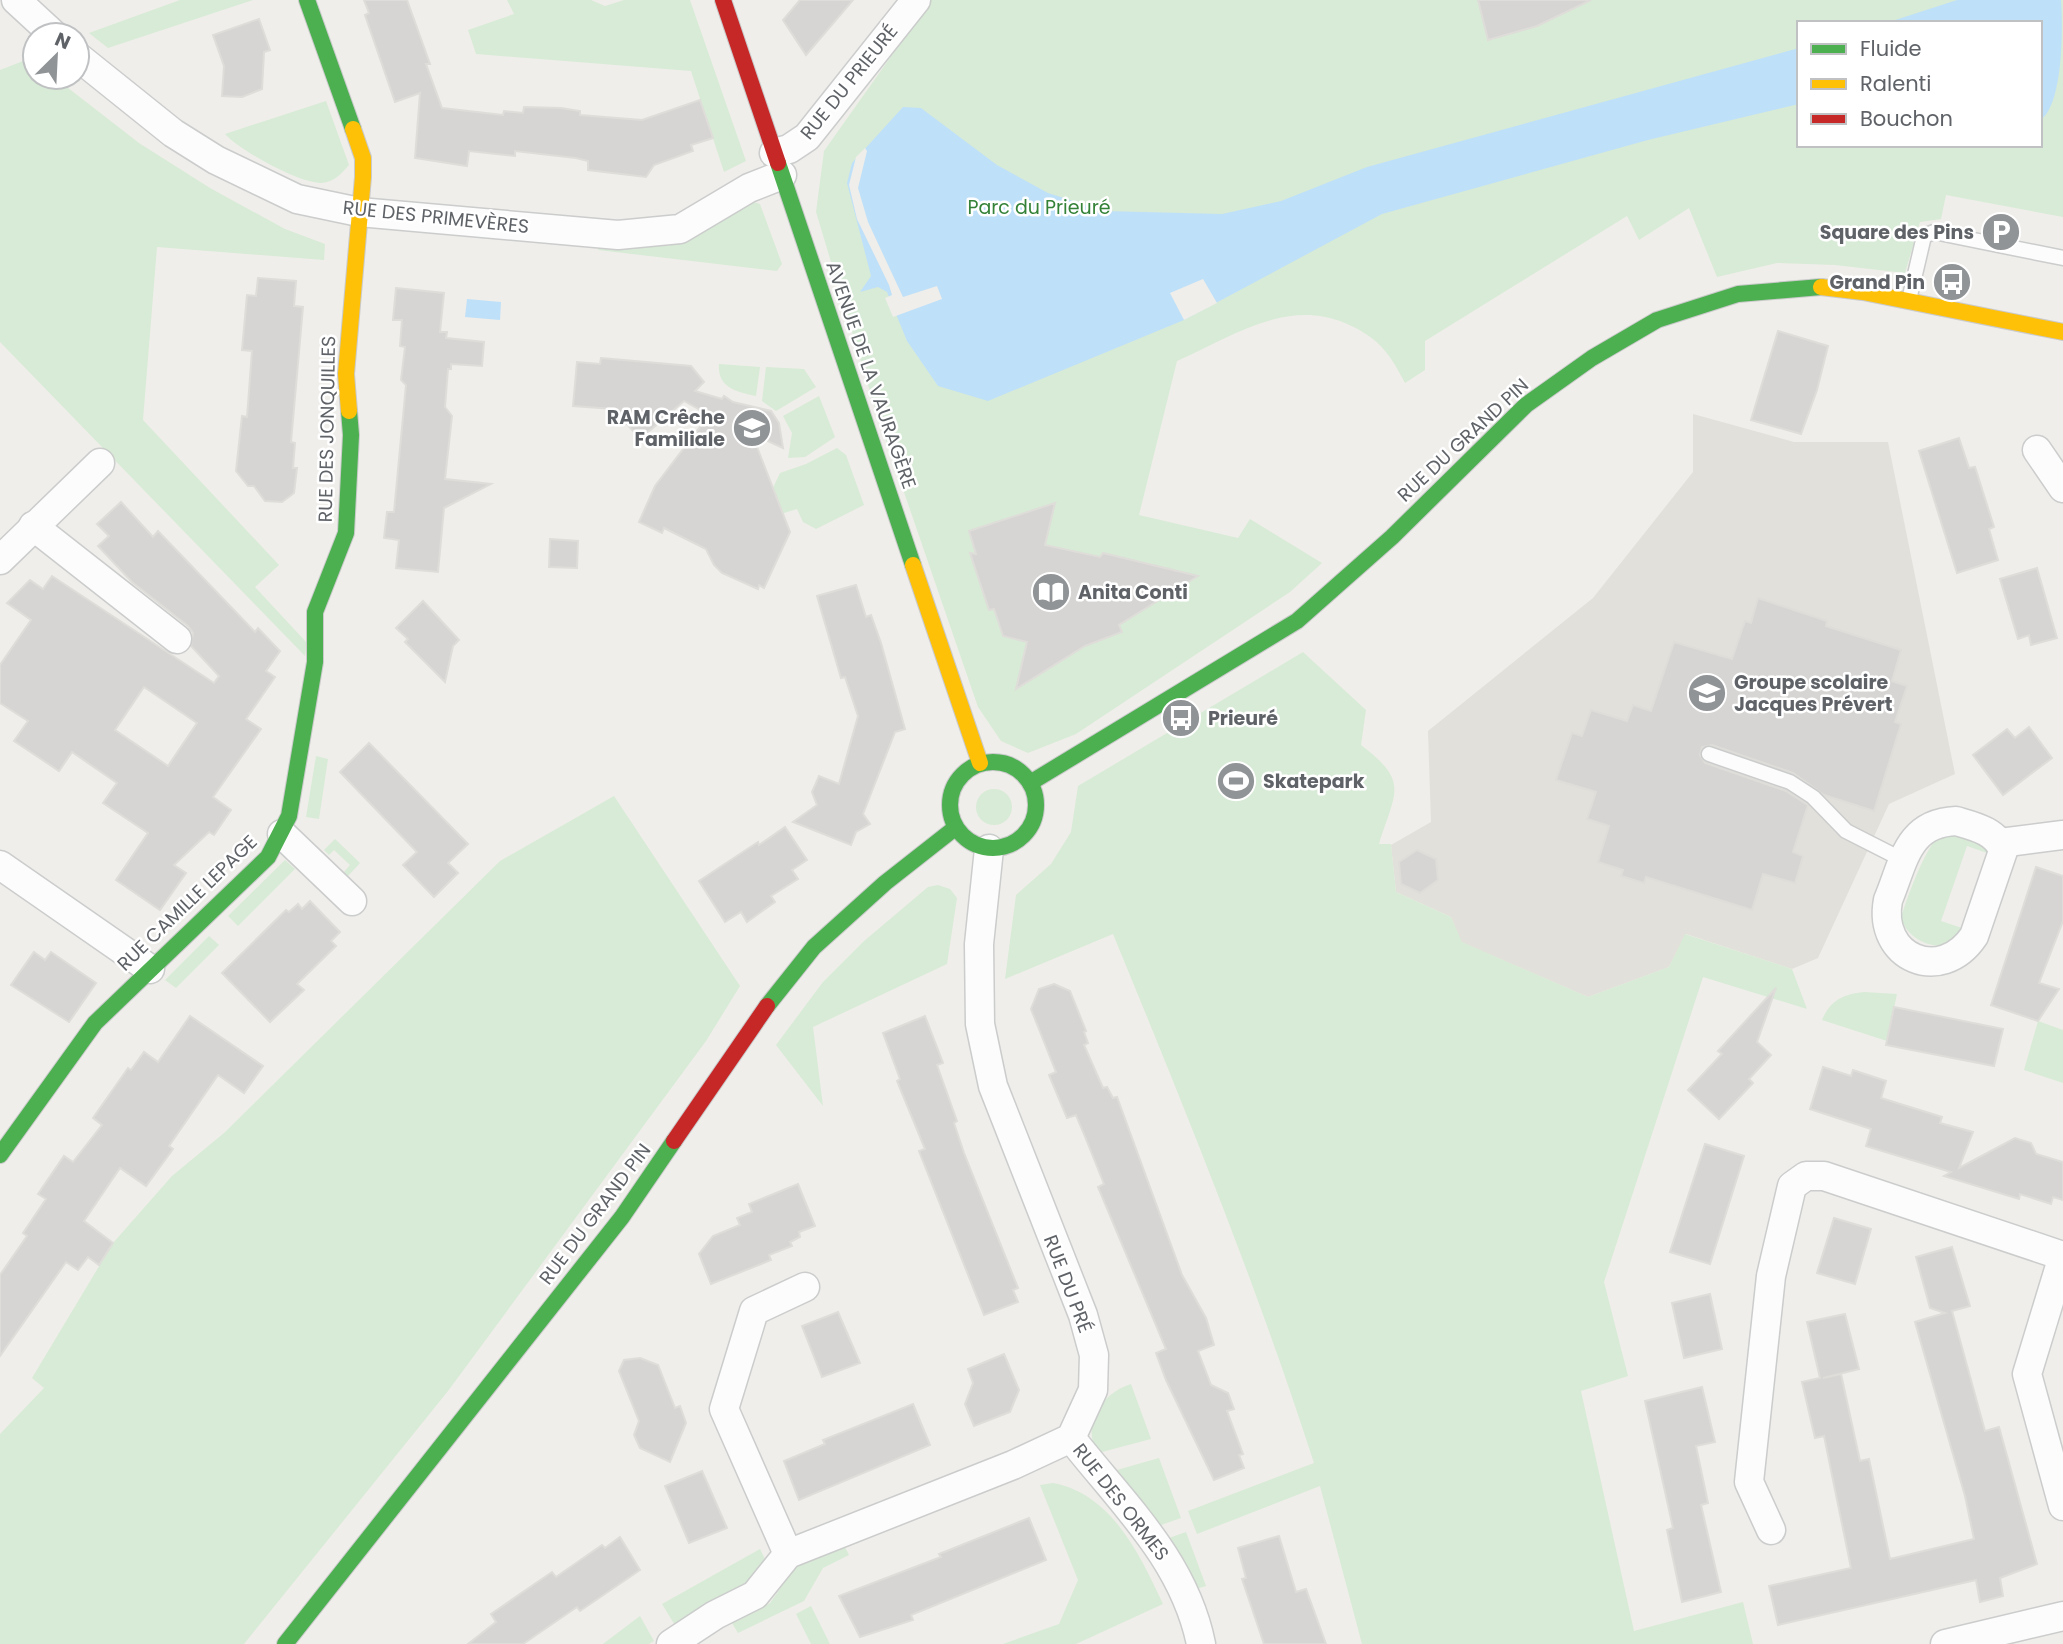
<svg xmlns="http://www.w3.org/2000/svg" width="2063" height="1644" font-family="Poppins,sans-serif">
<rect width="100%" height="100%" fill="#efeeea"/>
<!-- education -->
<path fill="#e2e0da" d="M1693,414L1794,442H1888L1955,774L1889,804L1818,958L1792,969L1686,934L1669,967L1588,997L1461,942L1451,917L1396,892L1391,845L1431,822L1428,731L1593,598L1693,472Z"/>
<!-- green -->
<g fill="#d8ebd6" fill-rule="evenodd">
<path d="M180,0H253L108,48L89,33Z"/>
<path d="M507,0H591L605,6L624,0H690L746,161L724,172L691,71L476,54L468,30L514,14Z"/>
<path d="M931,0H2063V217L1946,195L1941,219L1920,222L1905,273L1835,265L1777,263L1717,277L1689,208L1639,240L1627,216L1425,341V370L1405,383C1399,372 1393,360 1385,351C1375,338 1359,329 1345,323C1286,298 1231,337 1177,361L1139,515L1238,538L1250,519L1322,563L1290,592L1076,734L1028,753L1001,741L978,707L875,408L816,212L824,151ZM1799,23H2040V145H1799Z"/>
<path d="M31,58L35,62V77H54L139,143L210,188L285,229L325,244L324,260L157,247L143,420L279,565L255,587L307,643L305,656L0,342V70Z"/>
<path d="M326,101L349,165C341,174 334,182 322,183C300,184 239,150 225,134Z"/>
<path d="M754,202L760,204L782,264L777,271L598,250L599,242L666,246L681,243Z"/>
<path d="M719,364L760,367L756,396C736,392 717,387 719,364Z"/>
<path d="M766,367L804,369L816,387L776,411L762,401Z"/>
<path d="M819,396L835,437L805,457L788,458L792,433L783,416Z"/>
<path d="M837,448L846,455L864,505L816,529L803,522L797,509L781,514L772,490L780,473L806,464Z"/>
<path d="M1303,652L1366,710L1361,745C1410,782 1395,792 1379,844H1391L1396,892L1451,917L1462,942L1588,997L1669,967L1685,934L1792,969L1807,1009L1703,977L1604,1282L1628,1376L1581,1391L1634,1631L1743,1602L1753,1644H1362L1320,1486L1197,1534L1188,1511L1314,1463C1256,1283 1185,1109 1113,934L1005,979L1016,895L1051,864L1071,832L1078,786Z"/>
<path d="M316,756L328,759L319,819L306,817Z"/>
<circle cx="994" cy="807" r="18"/>
<path d="M614,796L740,986L706,1041L448,1391L244,1644H0V1434L44,1388L32,1378L113,1243L172,1176L224,1133L500,861Z"/>
<path d="M1945,831L1980,840L1990,854L1967,846L1941,921L1965,929C1951,959 1907,944 1901,917C1908,896 1927,840 1945,831Z"/>
<path d="M335,839L360,863L348,876L344,872L350,865L334,850L329,855L324,850Z"/>
<path d="M285,860L295,869L238,926L228,916Z"/>
<path d="M938,885L950,889L957,898L947,964L813,1027L823,1106L776,1045L823,982L863,942L928,887Z"/>
<path d="M209,936L219,945L176,988L165,980Z"/>
<path d="M1864,992L1897,994L1887,1041L1822,1020C1830,1000 1844,994 1864,992Z"/>
<path d="M2038,1021L2063,1030V1083L2024,1070Z"/>
<path d="M1131,1384L1151,1439L1098,1453C1080,1424 1102,1393 1131,1384Z"/>
<path d="M1159,1458L1181,1518L1161,1525L1117,1470Z"/>
<path d="M1053,1483C1112,1494 1140,1555 1163,1604L1076,1644H1003L1059,1624L1078,1580L1040,1485Z"/>
<path d="M1186,1532L1206,1586L1196,1589L1169,1538Z"/>
<path d="M844,1545L849,1555L823,1568L804,1601L738,1633L732,1623L770,1603L793,1570L805,1562Z"/>
<path d="M760,1549L765,1559L746,1587L676,1627L662,1604Z"/>
<path d="M811,1606L830,1644H811L796,1614Z"/>
<path d="M640,1616L654,1641L649,1644H603Z"/>
</g>
<!-- water -->
<g fill="#bfe0f9">
<path d="M1957,0H2061C2063,30 2063,106 2040,120V23H1886Z"/>
<path d="M1799,48V104L1648,140L1382,214L1184,320L988,401L938,386L907,341L887,292L878,287L860,292L871,276L847,183L852,163L903,107L921,108L997,165L1048,193L1105,211L1222,214L1281,201L1367,167Z"/>
<path d="M467,299L501,302L500,320L465,317Z"/>
</g>
<!-- pier -->
<g fill="#efeeea">
<path d="M865,148L867,151L858,188L868,222L903,297L937,286L942,299L893,317L885,298L892,295L889,285L857,219L849,185L856,157Z"/>
<path d="M1203,279L1217,303L1184,320L1170,293Z"/>
</g>
<!-- building -->
<g fill="#d6d5d3" stroke="#deddd9" stroke-width="2" fill-rule="evenodd">
<path d="M364,0H407L430,64H426L442,108L503,115L504,111L523,113L524,107L561,108L580,111V115L642,120L700,100L713,138L691,145L693,151L654,165L646,177L588,170V161L576,158L515,151V156L469,151L467,166L415,158L420,93L395,102L365,15L369,13Z"/>
<path d="M800,0H853L806,55L783,20Z"/>
<path d="M1478,0H1591L1537,26L1488,40Z"/>
<path d="M259,19L270,50L264,52L262,89L242,97L222,96L224,66L213,35Z"/>
<path d="M258,278L296,281L294,306L303,307L291,442L295,443L293,468H297L294,493L282,502L265,501L254,486H248L236,471L242,416L247,417L252,351L242,350L247,295L256,296Z"/>
<path d="M396,288L444,293L440,332H447L446,338L484,342L482,366L451,364V369H448L445,407L452,416L445,479L491,484L444,508L438,572L396,568L399,540L384,538L387,512H394L406,385L401,380L405,347L400,346L402,320H393Z"/>
<path d="M1778,331L1828,346L1817,390L1801,434L1751,420Z"/>
<path d="M601,358L691,366L704,382L695,391L722,399L724,396L733,402L771,411L779,423L783,448L752,434L790,532L764,588L759,585L758,589L722,573L714,565L706,549L664,528L662,533L639,522L655,486L709,415L684,401L640,439L614,409L573,406L577,362L600,364Z"/>
<path d="M1959,438L1969,468L1975,467L1994,527L1989,529L1998,560L1957,573L1919,451Z"/>
<path d="M121,502L153,537L158,531L255,632L258,628L280,651L266,671L275,677L246,719L261,729L213,797L231,810L214,835L209,832L174,865L186,873L160,910L116,880L148,833L103,803L117,783L72,752L59,771L14,741L28,721L0,703V665L31,620L7,603L30,580L43,589L52,576L214,683L219,676L191,646L193,633L188,626L132,582L98,546L109,536L97,524ZM144,687L197,723L168,766L115,730Z"/>
<path d="M1055,503L1045,545L1100,557L1103,553L1198,576L1119,625L1122,632L1085,646L1016,689L1027,642L1003,636L994,609L989,610L970,553L976,554L969,531Z"/>
<path d="M550,539L578,541L577,568L549,567Z"/>
<path d="M2037,568L2057,638L2031,645L2029,635L2018,639L2000,579Z"/>
<path d="M856,585L866,617L871,615L881,643L905,729L895,732L863,814L870,824L856,832L851,845L793,822L817,805L812,792L819,776L839,784L858,716L845,677L841,678L817,596Z"/>
<path d="M1758,598L1827,621L1826,626L1901,650L1892,681L1907,686L1895,722L1901,724L1874,811L1824,795L1793,773L1712,745L1702,747L1700,755L1705,763L1786,791L1808,805L1793,852L1803,856L1795,883L1763,874L1752,910L1646,877L1644,883L1621,876L1623,870L1598,862L1609,826L1587,819L1596,792L1556,780L1572,733L1582,736L1591,710L1627,721L1633,705L1651,711L1674,642L1732,659L1745,621L1751,623Z"/>
<path d="M423,601L459,640L453,646L445,682L405,642L408,639L396,628Z"/>
<path d="M2029,727L2052,758L2003,795L1973,755L2007,729L2015,738Z"/>
<path d="M369,743L468,844L448,863L458,873L434,897L403,865L417,852L340,772Z"/>
<path d="M785,827L807,860L792,870L798,879L771,896L775,902L747,922L741,912L725,922L699,881L758,842L759,845Z"/>
<path d="M1417,850L1436,859L1438,880L1420,893L1401,884L1399,862Z"/>
<path d="M2036,867L2063,876V921L2039,983L2059,989L2038,1021L1991,1005Z"/>
<path d="M310,901L340,932L331,941L336,946L297,984L304,990L270,1022L222,973L286,910L289,912L298,904L302,909Z"/>
<path d="M34,952L45,960L51,952L96,983L69,1022L11,985Z"/>
<path d="M1054,984L1070,991L1086,1031L1084,1032L1088,1043L1084,1045L1103,1088L1107,1087L1113,1098L1117,1097L1182,1275L1206,1318L1214,1345L1198,1351L1211,1385L1228,1393L1234,1409L1227,1411L1243,1454L1239,1455L1244,1468L1214,1480L1166,1380L1156,1353L1166,1349L1098,1187L1104,1184L1086,1139L1076,1115L1067,1118L1049,1075L1056,1072L1031,1009L1039,989Z"/>
<path d="M1776,988L1757,1042L1771,1055L1749,1079L1753,1083L1719,1119L1688,1090L1722,1054L1718,1051Z"/>
<path d="M1894,1007L2003,1029L1994,1066L1886,1045Z"/>
<path d="M190,1016L263,1066L244,1093L218,1075L169,1146L173,1149L146,1186L120,1168L84,1221L113,1243L99,1265L88,1257L78,1270L66,1262L0,1356V1275L27,1236L23,1233L46,1199L38,1194L64,1156L73,1162L102,1125L93,1118L128,1068L131,1070L144,1052L158,1062Z"/>
<path d="M925,1016L943,1063L937,1065L957,1121L954,1123L964,1153L1018,1288L1013,1290L1018,1302L984,1315L919,1151L925,1149L897,1081L900,1079L883,1033Z"/>
<path d="M1823,1067L1851,1076L1853,1070L1886,1081L1881,1098L1942,1117L1940,1123L1973,1132L1959,1168L2015,1138L2031,1143L2036,1154L2063,1162V1200L2053,1197L2051,1204L2020,1194L2019,1199L1944,1176L1951,1172L1866,1146L1871,1129L1810,1109Z"/>
<path d="M1705,1144L1744,1156L1710,1264L1670,1252Z"/>
<path d="M798,1184L815,1226L799,1232L800,1237L790,1242L792,1246L769,1255L771,1260L711,1284L699,1254L713,1236L740,1225L737,1218L752,1212L749,1204Z"/>
<path d="M1834,1218L1871,1229L1855,1284L1817,1273Z"/>
<path d="M1952,1247L1970,1306L1952,1311L1985,1431L1999,1427L2037,1564L2000,1578L2003,1596L1980,1602L1976,1580L1778,1625L1769,1586L1851,1568L1824,1436L1815,1438L1802,1382L1820,1378L1807,1322L1845,1314L1859,1369L1823,1378L1841,1374L1860,1461L1869,1459L1890,1559L1974,1539L1965,1496L1915,1322L1945,1313L1930,1308L1916,1257Z"/>
<path d="M1710,1294L1722,1349L1684,1358L1672,1303Z"/>
<path d="M838,1312L860,1363L822,1377L802,1326Z"/>
<path d="M1004,1354L1019,1390L1010,1412L974,1426L965,1404L973,1383L968,1369Z"/>
<path d="M640,1358L658,1365L675,1408L680,1406L686,1423L670,1462L640,1448L634,1435L639,1421L619,1371L624,1360Z"/>
<path d="M1702,1387L1715,1442L1696,1446L1708,1503L1701,1505L1721,1592L1682,1602L1667,1530L1673,1528L1645,1401Z"/>
<path d="M913,1404L930,1445L799,1500L784,1461L825,1444L823,1440Z"/>
<path d="M702,1471L727,1528L689,1543L665,1486Z"/>
<path d="M1029,1518L1046,1560L911,1615L913,1620L860,1637L839,1596L941,1557L939,1554Z"/>
<path d="M1279,1536L1296,1592L1306,1589L1326,1644H1264L1242,1579L1246,1578L1238,1548Z"/>
<path d="M620,1537L640,1570L580,1611L577,1607L523,1644H468L496,1622L491,1614L552,1572L556,1577L602,1545L605,1548Z"/>
</g>
<g fill="none" stroke-linecap="round" stroke-linejoin="round">
<!-- lane casing -->
<g stroke="#cbcccc" stroke-width="17">
<g id="lane">
<path d="M1909,300L1924,236L1934,232L2063,258"/>
<path d="M1709,754L1790,782L1813,797L1846,831L1905,861"/>
</g>
</g>
<!-- street casing -->
<g stroke="#cbcccc" stroke-width="31">
<g id="street">
<path d="M16,0L54,35"/>
<path d="M77,56L173,133L216,160L297,199L359,212L618,235L680,229L749,188L782,175"/>
<path d="M774,153L789,149L807,137L916,0"/>
<path d="M2037,450L2063,488"/>
<path d="M33,526L177,639"/>
<path d="M0,560L100,463"/>
<path d="M1956,821C1973,826 1997,831 2003,851L1974,936C1941,985 1877,958 1888,900C1904,862 1907,823 1956,821Z"/>
<path d="M282,834L352,901"/>
<path d="M2000,843L2063,835"/>
<path d="M0,865L150,969"/>
<path d="M1071,1438C1122,1503 1184,1560 1201,1644"/>
<path d="M1771,1530L1749,1482L1771,1276L1792,1186L1806,1176H1824L2063,1256L2027,1374L2063,1506"/>
<path d="M788,1554L724,1409L754,1311L805,1287"/>
<path d="M671,1644L715,1615L755,1595L788,1554L1013,1465L1071,1438L1093,1390L1094,1355L1083,1315L993,1086L980,1024L979,944L989,849"/>
<path d="M1945,1644L2063,1616"/>
</g>
</g>
<!-- fast casing -->
<g stroke="#cacacb" stroke-width="18">
<g id="fast">
<path d="M307,0L353,129"/>
<path d="M778,163L913,565"/>
<circle cx="993" cy="805" r="43"/>
<path d="M1030,783L1297,621L1392,537L1526,405L1592,358L1657,320L1738,294L1821,287"/>
<path d="M767,1006L814,947L885,883L955,828"/>
<path d="M0,1155L95,1023L268,857L289,816L315,662V612L346,533L351,435L349,411"/>
<path d="M285,1644L622,1217L674,1141"/>
</g>
</g>
<!-- slow casing -->
<g stroke="#cacacb" stroke-width="18">
<g id="slow">
<path d="M1821,287L1863,292L2063,332"/>
<path d="M349,411L346,374L363,177V158L353,129"/>
<path d="M913,565L980,763"/>
</g>
</g>
<!-- jam casing -->
<g stroke="#cacacb" stroke-width="18">
<g id="jam">
<path d="M723,0L778,163"/>
<path d="M674,1141L767,1006"/>
</g>
</g>
<!-- lane -->
<use href="#lane" stroke="#fdfcfc" stroke-width="14"/>
<!-- street -->
<use href="#street" stroke="#fdfcfc" stroke-width="28"/>
<!-- fast -->
<use href="#fast" stroke="#4caf50" stroke-width="16"/>
<!-- slow -->
<use href="#slow" stroke="#ffc107" stroke-width="16"/>
<!-- jam -->
<use href="#jam" stroke="#c62828" stroke-width="16"/>
</g>
<!-- icons -->
<defs>
<g id="parking-disc" transform="scale(2.0125)"><circle r="9.5" fill="#919496" stroke="#fff"/><path d="M-3.5-5.5H1a3.5 3.5 0 0 1 0 7H-1V5.5H-3.5ZM-1-3.4V-.6H.8a1.4 1.4 0 0 0 0-2.8Z" fill="#fff"/></g>
<g id="bus-disc" transform="scale(2.0125)"><circle r="9.5" fill="#919496" stroke="#fff"/><path d="M-5-6H5V4H4V6H2V4H-2V6H-4V4H-5ZM-3.5-4V0h7V-4ZM-3.5 1.2v1.5H-2V1.2ZM2 1.2v1.5H3.5V1.2Z" fill="#fff"/></g>
<g id="school-disc" transform="scale(2.0125)"><circle r="9.5" fill="#919496" stroke="#fff"/><path d="M0-5L7-2L0 1L-7-2ZM-4 1L0 2.5L4 1V4Q0 6-4 4Z" fill="#fff"/></g>
<g id="library-disc" transform="scale(2.0125)"><circle r="9.5" fill="#919496" stroke="#fff"/><path d="M-6-4Q-3-5.5-.7-3.5V5Q-3 3-6 4ZM6-4Q3-5.5 .7-3.5V5Q3 3 6 4Z" fill="#fff"/></g>
<g id="stadium-disc" transform="scale(2.0125)"><circle r="9.5" fill="#919496" stroke="#fff"/><path d="M0-5a6.5 5 0 1 0 0 10a6.5 5 0 1 0 0-10ZM-3.5-1.8h7v3.6h-7Z" fill="#fff"/></g>
</defs>
<g fill-rule="evenodd">
<use href="#parking-disc" x="2001" y="232"/>
<use href="#bus-disc" x="1952" y="282"/>
<use href="#school-disc" x="752" y="428"/>
<use href="#library-disc" x="1051" y="592"/>
<use href="#school-disc" x="1707" y="693"/>
<use href="#bus-disc" x="1181" y="718"/>
<use href="#stadium-disc" x="1236" y="781"/>
</g>
<g text-anchor="middle" dominant-baseline="central" stroke-width="5" stroke-linejoin="round" paint-order="stroke">
<!-- street labels -->
<g font-size="19" fill="#5f6368" stroke="#fff">
<text transform="translate(849 82) rotate(-51)">RUE DU PRIEURÉ</text>
<text transform="translate(436 217) rotate(6)">RUE DES PRIMEVÈRES</text>
<text transform="translate(871 375) rotate(71)">AVENUE DE LA VAURAGÈRE</text>
<text transform="translate(327 429) rotate(-89)">RUE DES JONQUILLES</text>
<text transform="translate(1463 440) rotate(-43)">RUE DU GRAND PIN</text>
<text transform="translate(187 903) rotate(-44)">RUE CAMILLE LEPAGE</text>
<text transform="translate(595 1214) rotate(-53)">RUE DU GRAND PIN</text>
<text transform="translate(1068 1284) rotate(69)">RUE DU PRÉ</text>
<text transform="translate(1121 1502) rotate(52)">RUE DES ORMES</text>
</g>
<!-- park labels -->
<g font-size="19" fill="#348238" stroke="#fff">
<text x="1039" y="207">Parc du Prieuré</text>
</g>
<!-- poi labels -->
<g font-size="19" font-weight="bold" fill="#5f6368" stroke="#fff" text-anchor="start">
<text x="1974" y="232" text-anchor="end">Square des Pins</text>
<text x="1925" y="282" text-anchor="end">Grand Pin</text>
<text x="725" y="417" text-anchor="end">RAM Crêche<tspan x="725" dy="22">Familiale</tspan></text>
<text x="1078" y="592">Anita Conti</text>
<text x="1734" y="682">Groupe scolaire<tspan x="1734" dy="22">Jacques Prévert</tspan></text>
<text x="1208" y="718">Prieuré</text>
<text x="1263" y="781">Skatepark</text>
</g>
</g>
<!-- legend -->
<rect x="1797" y="21" width="245" height="126" fill="#ffffff" stroke="#bfc1c3" stroke-width="2"/>
<rect x="1811" y="44" width="35" height="10" fill="#4caf50" stroke="#bfc1c3" stroke-width="2"/>
<text x="1860" y="56" font-size="21" fill="#5f6368">Fluide</text>
<rect x="1811" y="79" width="35" height="10" fill="#ffc107" stroke="#bfc1c3" stroke-width="2"/>
<text x="1860" y="91" font-size="21" fill="#5f6368">Ralenti</text>
<rect x="1811" y="114" width="35" height="10" fill="#c62828" stroke="#bfc1c3" stroke-width="2"/>
<text x="1860" y="126" font-size="21" fill="#5f6368">Bouchon</text>
<!-- north arrow -->
<g transform="translate(56 56) rotate(24)"><circle r="33" fill="#ffffff" stroke="#bfc1c3" stroke-width="2"/>
<path d="M0-5L12 26L0 18L-12 26Z" fill="#919496"/>
<text y="-10" font-size="19" font-weight="bold" text-anchor="middle" fill="#5f6368">N</text>
</g>
</svg>
